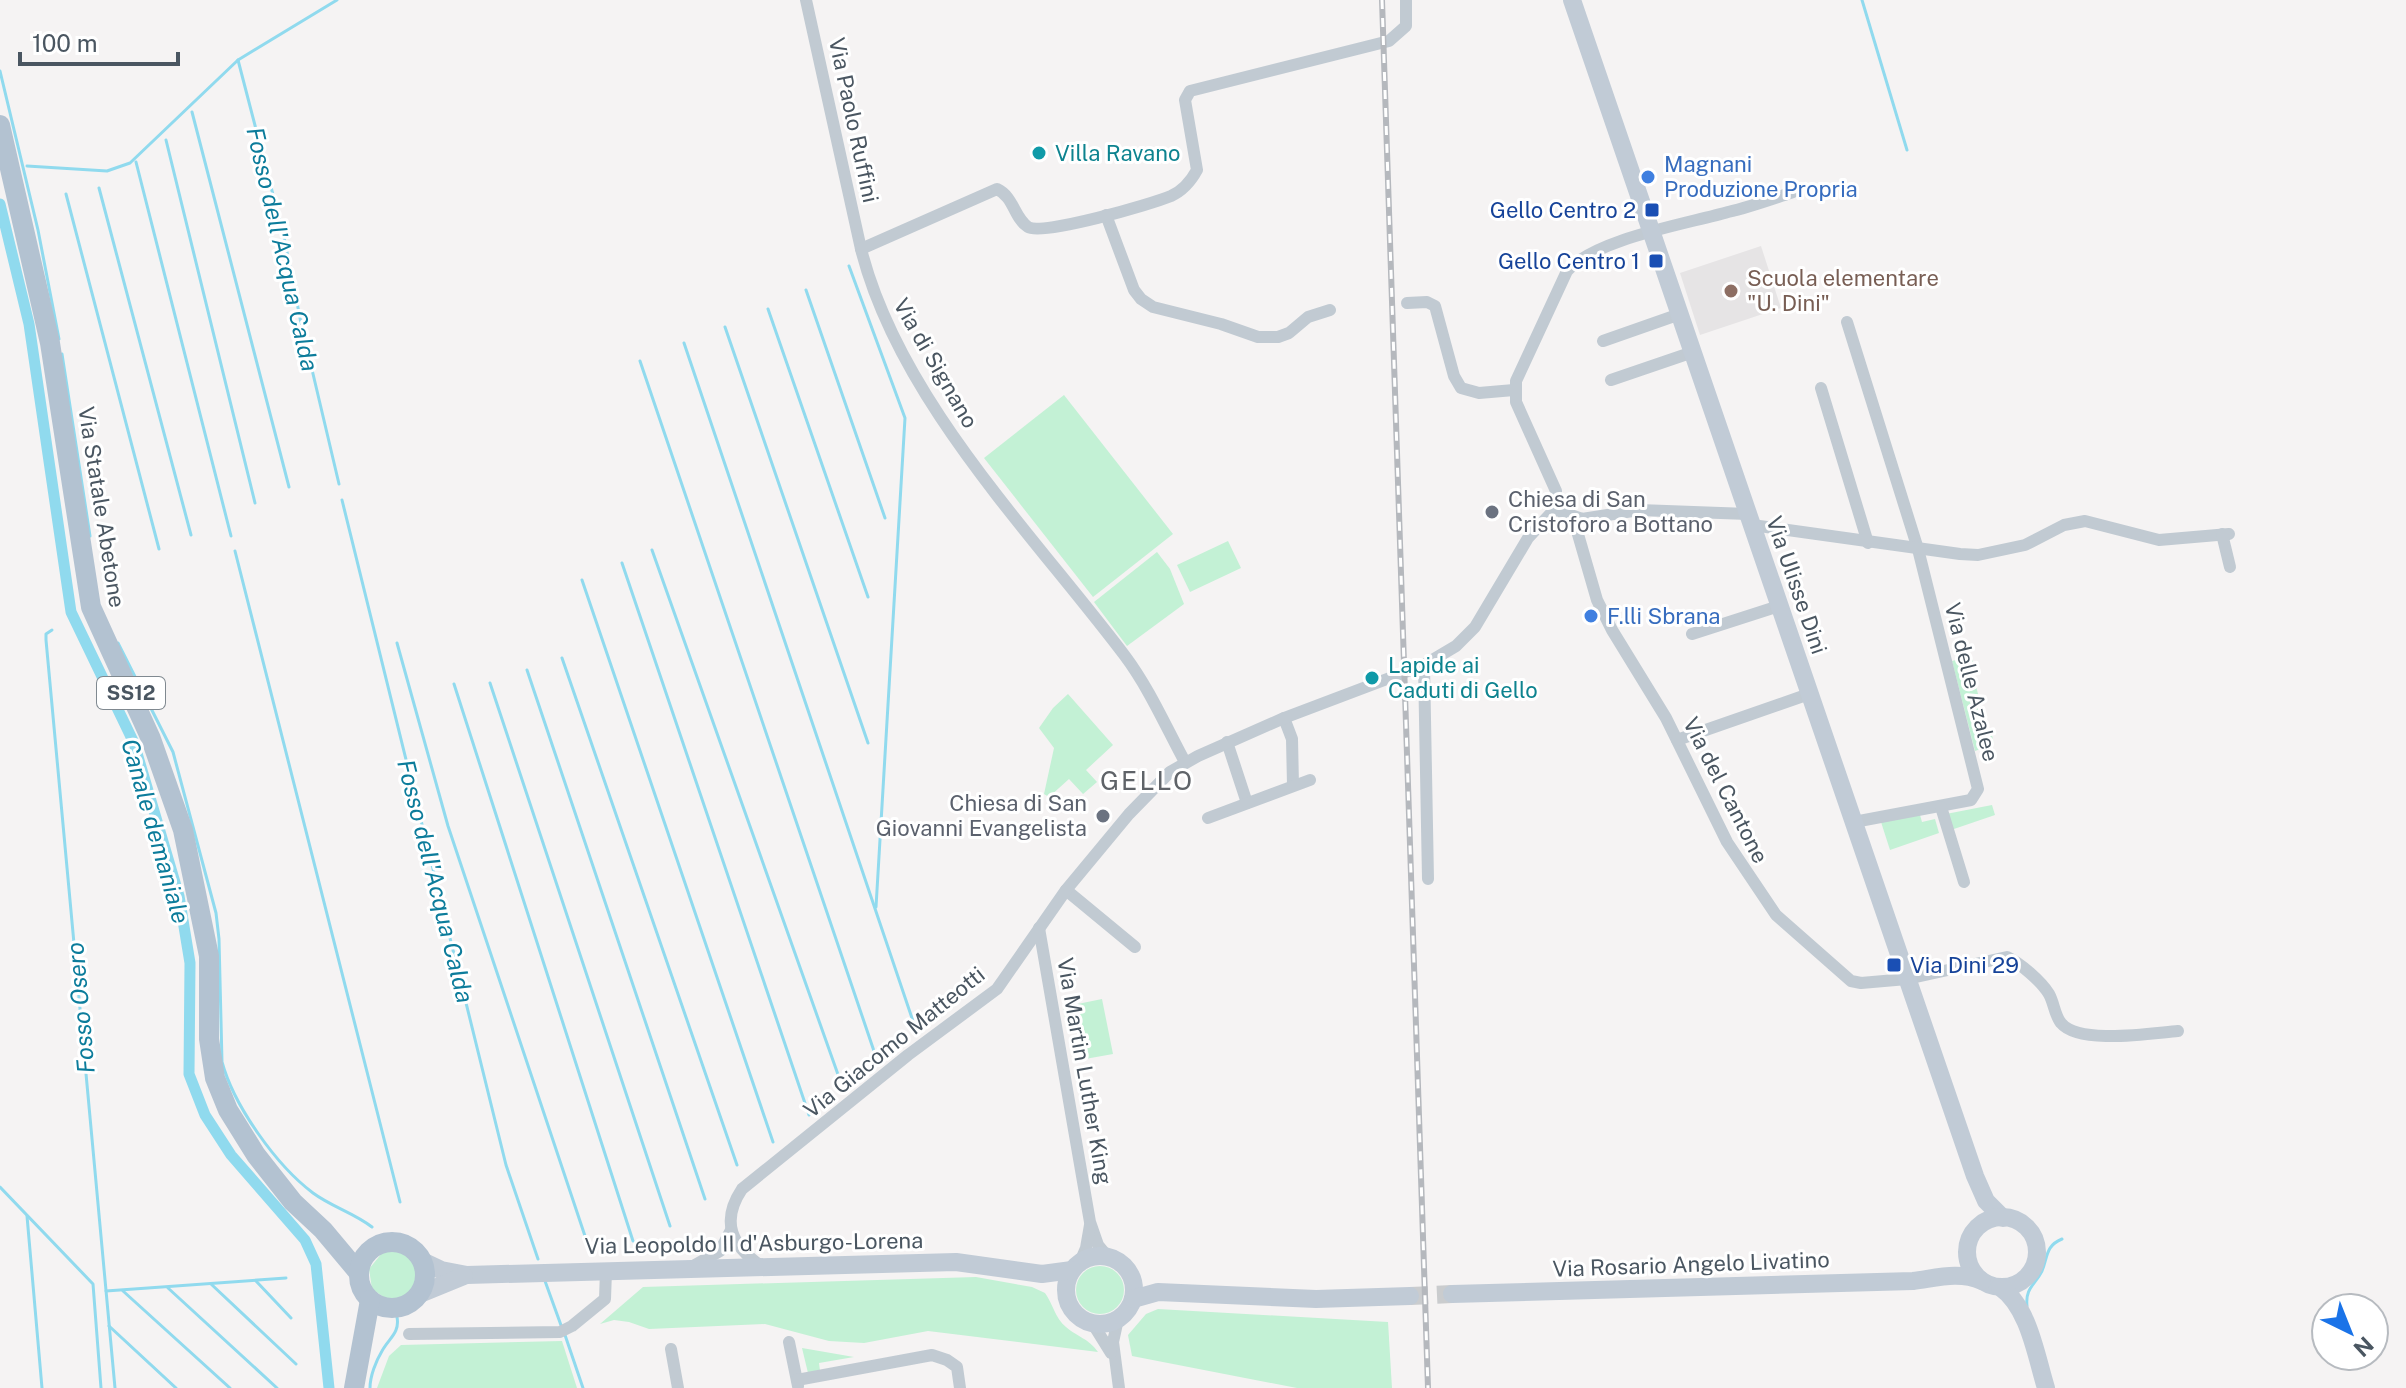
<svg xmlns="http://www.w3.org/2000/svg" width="2406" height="1388" font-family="'Public Sans',sans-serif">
<rect width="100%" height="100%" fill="#f5f3f3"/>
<!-- education -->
<path fill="#e6e4e5" d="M1761,246L1781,308L1700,335L1680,273Z"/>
<!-- green -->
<g fill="#c3f1d5">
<path d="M1064,395L1173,534L1093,597L984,458Z"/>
<path d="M1228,541L1241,568L1190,592L1177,565Z"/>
<path d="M1157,552L1170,569L1184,604L1127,646L1094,602Z"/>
<path d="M1971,656L1976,670L1972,671L1988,732L1991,731L1994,744L1975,751L1952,661Z"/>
<path d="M1068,694L1113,745L1086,770L1097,782L1083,794L1069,779L1049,797L1044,794L1054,748L1039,728L1053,708Z"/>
<path d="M1992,805L1995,815L1951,830L1946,814Z"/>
<path d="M1920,815L1922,822L1935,819L1939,833L1890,850L1881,822Z"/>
<path d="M1102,999L1113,1054L1074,1061L1071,1050L1083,1041V1027L1075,1018L1065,1017L1063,1007Z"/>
<path d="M395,1250C411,1253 418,1264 418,1280L407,1296L388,1300L372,1289L369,1269L382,1253Z"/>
<circle cx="1100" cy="1290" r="24"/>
<path d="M976,1277L1032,1287L1045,1293C1053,1304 1055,1318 1066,1327C1079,1338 1088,1338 1098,1352L928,1331L864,1343L829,1341L765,1324L649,1329L629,1322L614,1320L600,1324L643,1287Z"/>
<path d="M1158,1309L1388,1322L1392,1388H1297L1132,1356L1128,1335L1146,1314Z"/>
<path d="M562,1341L577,1388H377L389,1356L401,1345Z"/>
<path d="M802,1348L854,1357L819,1363L820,1371L808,1373Z"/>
</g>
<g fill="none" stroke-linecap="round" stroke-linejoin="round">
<!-- stream -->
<g stroke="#90daee" stroke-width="3">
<path d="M1862,0L1907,150"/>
<path d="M238,60L284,237L301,323L339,484"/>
<path d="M0,71L38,230L59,339"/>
<path d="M192,112L289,487"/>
<path d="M166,140L255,503"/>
<path d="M136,162L231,536"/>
<path d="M27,166L107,171L130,163L238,60L337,0"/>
<path d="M99,188L191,535"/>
<path d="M66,194L159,549"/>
<path d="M849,266L905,418L876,907"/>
<path d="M806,290L885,518"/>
<path d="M768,309L868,597"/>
<path d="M725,327L868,743"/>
<path d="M684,343L916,1030"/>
<path d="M62,354L90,536"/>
<path d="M640,361L876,1057"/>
<path d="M342,500L506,1165L538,1259"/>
<path d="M652,550L841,1083"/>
<path d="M235,551L400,1202"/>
<path d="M622,563L809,1115"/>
<path d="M582,580L773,1142"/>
<path d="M52,630L46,634V640L115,1388"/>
<path d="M118,643L173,752L216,913L219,939L222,1062C234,1106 276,1165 313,1193C332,1207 354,1213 372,1227"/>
<path d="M397,643L448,826L589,1248"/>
<path d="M562,658L737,1165"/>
<path d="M527,670L705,1199"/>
<path d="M490,683L670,1226"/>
<path d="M454,684L633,1241"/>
<path d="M0,1187L93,1284L101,1388"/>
<path d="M27,1216L42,1388"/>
<path d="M256,1281L291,1318"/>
<path d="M545,1281L562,1328"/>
<path d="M211,1284L296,1364"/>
<path d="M168,1288L277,1388"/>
<path d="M106,1291L286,1278"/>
<path d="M123,1291L230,1388"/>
<path d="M2027,1306C2025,1288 2035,1285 2042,1271C2048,1257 2045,1246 2062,1239"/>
<path d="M109,1326L176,1388"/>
<path d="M565,1335L583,1388"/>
<path d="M370,1388C370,1376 376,1361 382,1351C389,1338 400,1333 397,1317"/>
</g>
<!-- canal -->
<path stroke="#90daee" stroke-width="11" d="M0,204L29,324L71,612L134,743L179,896L190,963L189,1074L205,1115L231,1155L305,1240L316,1264L329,1388"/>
<!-- secondary-tunnel -->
<path stroke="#caccce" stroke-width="18" stroke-dasharray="18 9" stroke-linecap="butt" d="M1410,1296L1452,1294"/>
<!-- street -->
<g stroke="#c1cad2" stroke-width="12">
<path d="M806,0L861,249"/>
<path d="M1106,215L1134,290L1141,299L1153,307L1221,324L1258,337H1278L1289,333L1308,317L1330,310"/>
<path d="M1407,303L1427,302L1435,306L1454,376L1461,388L1479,393L1514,390"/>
<path d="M1847,322L1918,549L1978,789L1971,800L1854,822"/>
<path d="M1603,341L1680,314"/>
<path d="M1611,380L1693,352"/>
<path d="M1821,388L1868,543"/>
<path d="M1557,510L1556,491L1516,402V381L1567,271C1595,239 1686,224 1728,212C1750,207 1772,199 1793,192"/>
<path d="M1573,517L1597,600L1612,630L1666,718L1727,842L1776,915L1851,981L1861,983L1907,979L2007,957C2020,963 2041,981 2049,994C2054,1003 2055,1016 2061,1023C2079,1045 2152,1033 2178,1031"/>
<path d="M1752,525L1960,554L1978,555L2025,545L2064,525L2085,521L2159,540L2229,534"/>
<path d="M2222,534L2230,567"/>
<path d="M1692,634L1779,606"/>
<path d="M1424,665L1428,879"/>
<path d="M1284,718L1292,739L1293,785"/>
<path d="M1677,740L1809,694"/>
<path d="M1227,742L1247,803"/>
<path d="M1185,762C1166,727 1149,688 1125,656C1033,534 899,400 861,249L997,189C1014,197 1014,218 1028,227C1042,236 1152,204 1171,196C1182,191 1191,181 1197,170L1185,100L1190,91L1389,41L1406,26V0"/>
<path d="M1941,807L1964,882"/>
<path d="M1208,818L1310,780"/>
<path d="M1066,890L1135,947"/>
<path d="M1039,928L1090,1222L1098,1245L1107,1256"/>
<path d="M1080,1262L1086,1248L1090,1225"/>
<path d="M695,1265L720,1251L731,1230"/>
<path d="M761,1266C732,1246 720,1222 742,1189L908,1055L997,989L1066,890L1129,814L1170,772L1198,756L1284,718L1424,665L1456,646L1475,627L1528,538L1553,511L1557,510L1582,519L1639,510L1748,514"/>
<path d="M1118,1319L1113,1342L1119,1388"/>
<path d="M1093,1324L1111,1353"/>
<path d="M409,1334L560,1332L572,1326L605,1299L606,1271"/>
<path d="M789,1342L798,1386"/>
<path d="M671,1349L678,1388"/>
<path d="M797,1380L932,1355L947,1360L957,1367L960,1388"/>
</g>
<!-- secondary -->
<g stroke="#c1cbd6" stroke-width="18">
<path d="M1572,0L1975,1176L1986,1201L2003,1218"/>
<circle cx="2002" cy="1252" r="35"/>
<circle cx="1100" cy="1290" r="34"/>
<path d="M422,1261L441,1270L467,1275L956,1262L1042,1274L1072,1270"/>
<path d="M2000,1287C2029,1307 2036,1356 2046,1388"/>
<path d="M420,1294L464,1276"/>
<path d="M1452,1294L1913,1281C1937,1278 1959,1271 1982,1281"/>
<path d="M1133,1299L1158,1292L1316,1299L1410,1296"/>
</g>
<!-- primary -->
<g stroke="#b3c2d1" stroke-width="20">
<path d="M0,125L50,343L91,607L151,739L183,830L209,956V1039L215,1078L228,1110L256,1155L293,1202L323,1230L359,1273"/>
<circle cx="392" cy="1275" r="33"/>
<path d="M354,1388L370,1300"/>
</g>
<!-- rail casing -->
<g stroke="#b5b8bd" stroke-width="6">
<path id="rail" d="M1382,0L1428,1388"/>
</g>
<!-- rail -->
<use href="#rail" stroke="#fff" stroke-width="3" stroke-dasharray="9" stroke-linecap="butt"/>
</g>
<!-- markers -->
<g fill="#0f9aa8" stroke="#fff" stroke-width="3">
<circle cx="1039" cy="153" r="8"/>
<circle cx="1372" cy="678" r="8"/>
</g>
<g fill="#3f7fe0" stroke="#fff" stroke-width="3">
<circle cx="1648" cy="177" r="8"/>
<circle cx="1591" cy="616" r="8"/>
</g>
<g fill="#1a4fb4" stroke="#fff" stroke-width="3">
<rect x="1644" y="202" width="16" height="16" rx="4"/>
<rect x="1648" y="253" width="16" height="16" rx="4"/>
<rect x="1886" y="957" width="16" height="16" rx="4"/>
</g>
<circle fill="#8d6e63" stroke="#fff" stroke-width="3" cx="1731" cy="291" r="8"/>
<g fill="#6b7280" stroke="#fff" stroke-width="3">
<circle cx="1492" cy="512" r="8"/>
<circle cx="1103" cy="816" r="8"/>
</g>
<g text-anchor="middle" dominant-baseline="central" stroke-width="6" stroke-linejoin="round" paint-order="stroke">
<!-- shield labels -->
<rect fill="#fff" stroke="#808990" stroke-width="2" x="97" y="677" width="68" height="32" rx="6"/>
<g font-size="20" font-weight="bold" fill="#4a5661">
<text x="131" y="693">SS12</text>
</g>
<!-- street labels -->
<g font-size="22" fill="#4a5661" stroke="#fff">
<text transform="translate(854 120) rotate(78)">Via Paolo Ruffini</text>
<text transform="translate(936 363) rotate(60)">Via di Signano</text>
<text transform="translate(102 507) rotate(81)">Via Statale Abetone</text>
<text transform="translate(1797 585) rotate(71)">Via Ulisse Dini</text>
<text transform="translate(1972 682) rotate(76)">Via delle Azalee</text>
<text transform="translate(1726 790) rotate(63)">Via del Cantone</text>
<text transform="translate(894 1042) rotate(-39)">Via Giacomo Matteotti</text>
<text transform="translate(1085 1071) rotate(80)">Via Martin Luther King</text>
<text transform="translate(754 1243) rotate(-1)">Via Leopoldo II d'Asburgo-Lorena</text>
<text transform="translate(1691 1264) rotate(-2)">Via Rosario Angelo Livatino</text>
</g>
<!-- culture labels -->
<g font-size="22" fill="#0d838f" stroke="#fff" text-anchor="start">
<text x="1055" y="153">Villa Ravano</text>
<text x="1388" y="665">Lapide ai<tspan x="1388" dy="25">Caduti di Gello</tspan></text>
</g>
<!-- shop labels -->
<g font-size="22" fill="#366cbe" stroke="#fff" text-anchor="start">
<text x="1664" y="164">Magnani<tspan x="1664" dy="25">Produzione Propria</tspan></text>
<text x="1607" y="616">F.lli Sbrana</text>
</g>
<!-- transit labels -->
<g font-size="22" fill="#164399" stroke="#fff" text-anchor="end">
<text x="1636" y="210">Gello Centro 2</text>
<text x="1640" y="261">Gello Centro 1</text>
<text x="1910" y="965" text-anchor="start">Via Dini 29</text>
</g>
<!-- education labels -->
<g font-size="22" fill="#785e54" stroke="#fff" text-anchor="start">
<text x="1747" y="278">Scuola elementare<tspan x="1747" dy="25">"U. Dini"</tspan></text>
</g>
<!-- worship labels -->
<g font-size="22" fill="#5b616d" stroke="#fff" text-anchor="start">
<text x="1508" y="499">Chiesa di San<tspan x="1508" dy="25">Cristoforo a Bottano</tspan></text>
<text x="1087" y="803" text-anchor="end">Chiesa di San<tspan x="1087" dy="25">Giovanni Evangelista</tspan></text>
</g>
<!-- water labels -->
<g font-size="24" font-style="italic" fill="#0c7c9b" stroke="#fff">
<text transform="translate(283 249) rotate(77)">Fosso dell'Acqua Calda</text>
<text transform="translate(156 831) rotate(74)">Canale demaniale</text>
<text transform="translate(436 881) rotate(76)">Fosso dell'Acqua Calda</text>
<text transform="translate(80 1008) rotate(-95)">Fosso Osero</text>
</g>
<!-- quarter labels -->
<g font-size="26" letter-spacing="2" fill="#5f6368" stroke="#fff">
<text x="1147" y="780">GELLO</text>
</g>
</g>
<!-- north arrow -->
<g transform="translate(2350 1332) rotate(137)"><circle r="38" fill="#ffffff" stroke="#b7bbc0" stroke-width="2"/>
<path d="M0-6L14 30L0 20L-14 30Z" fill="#1a73e8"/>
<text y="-12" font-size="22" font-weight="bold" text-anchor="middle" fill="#4a5661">N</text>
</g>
<!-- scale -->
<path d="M20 52v12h158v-12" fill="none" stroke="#4a5661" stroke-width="4"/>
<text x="32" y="52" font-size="24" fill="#4a5661" stroke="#ffffff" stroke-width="6" paint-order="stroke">100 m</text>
</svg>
